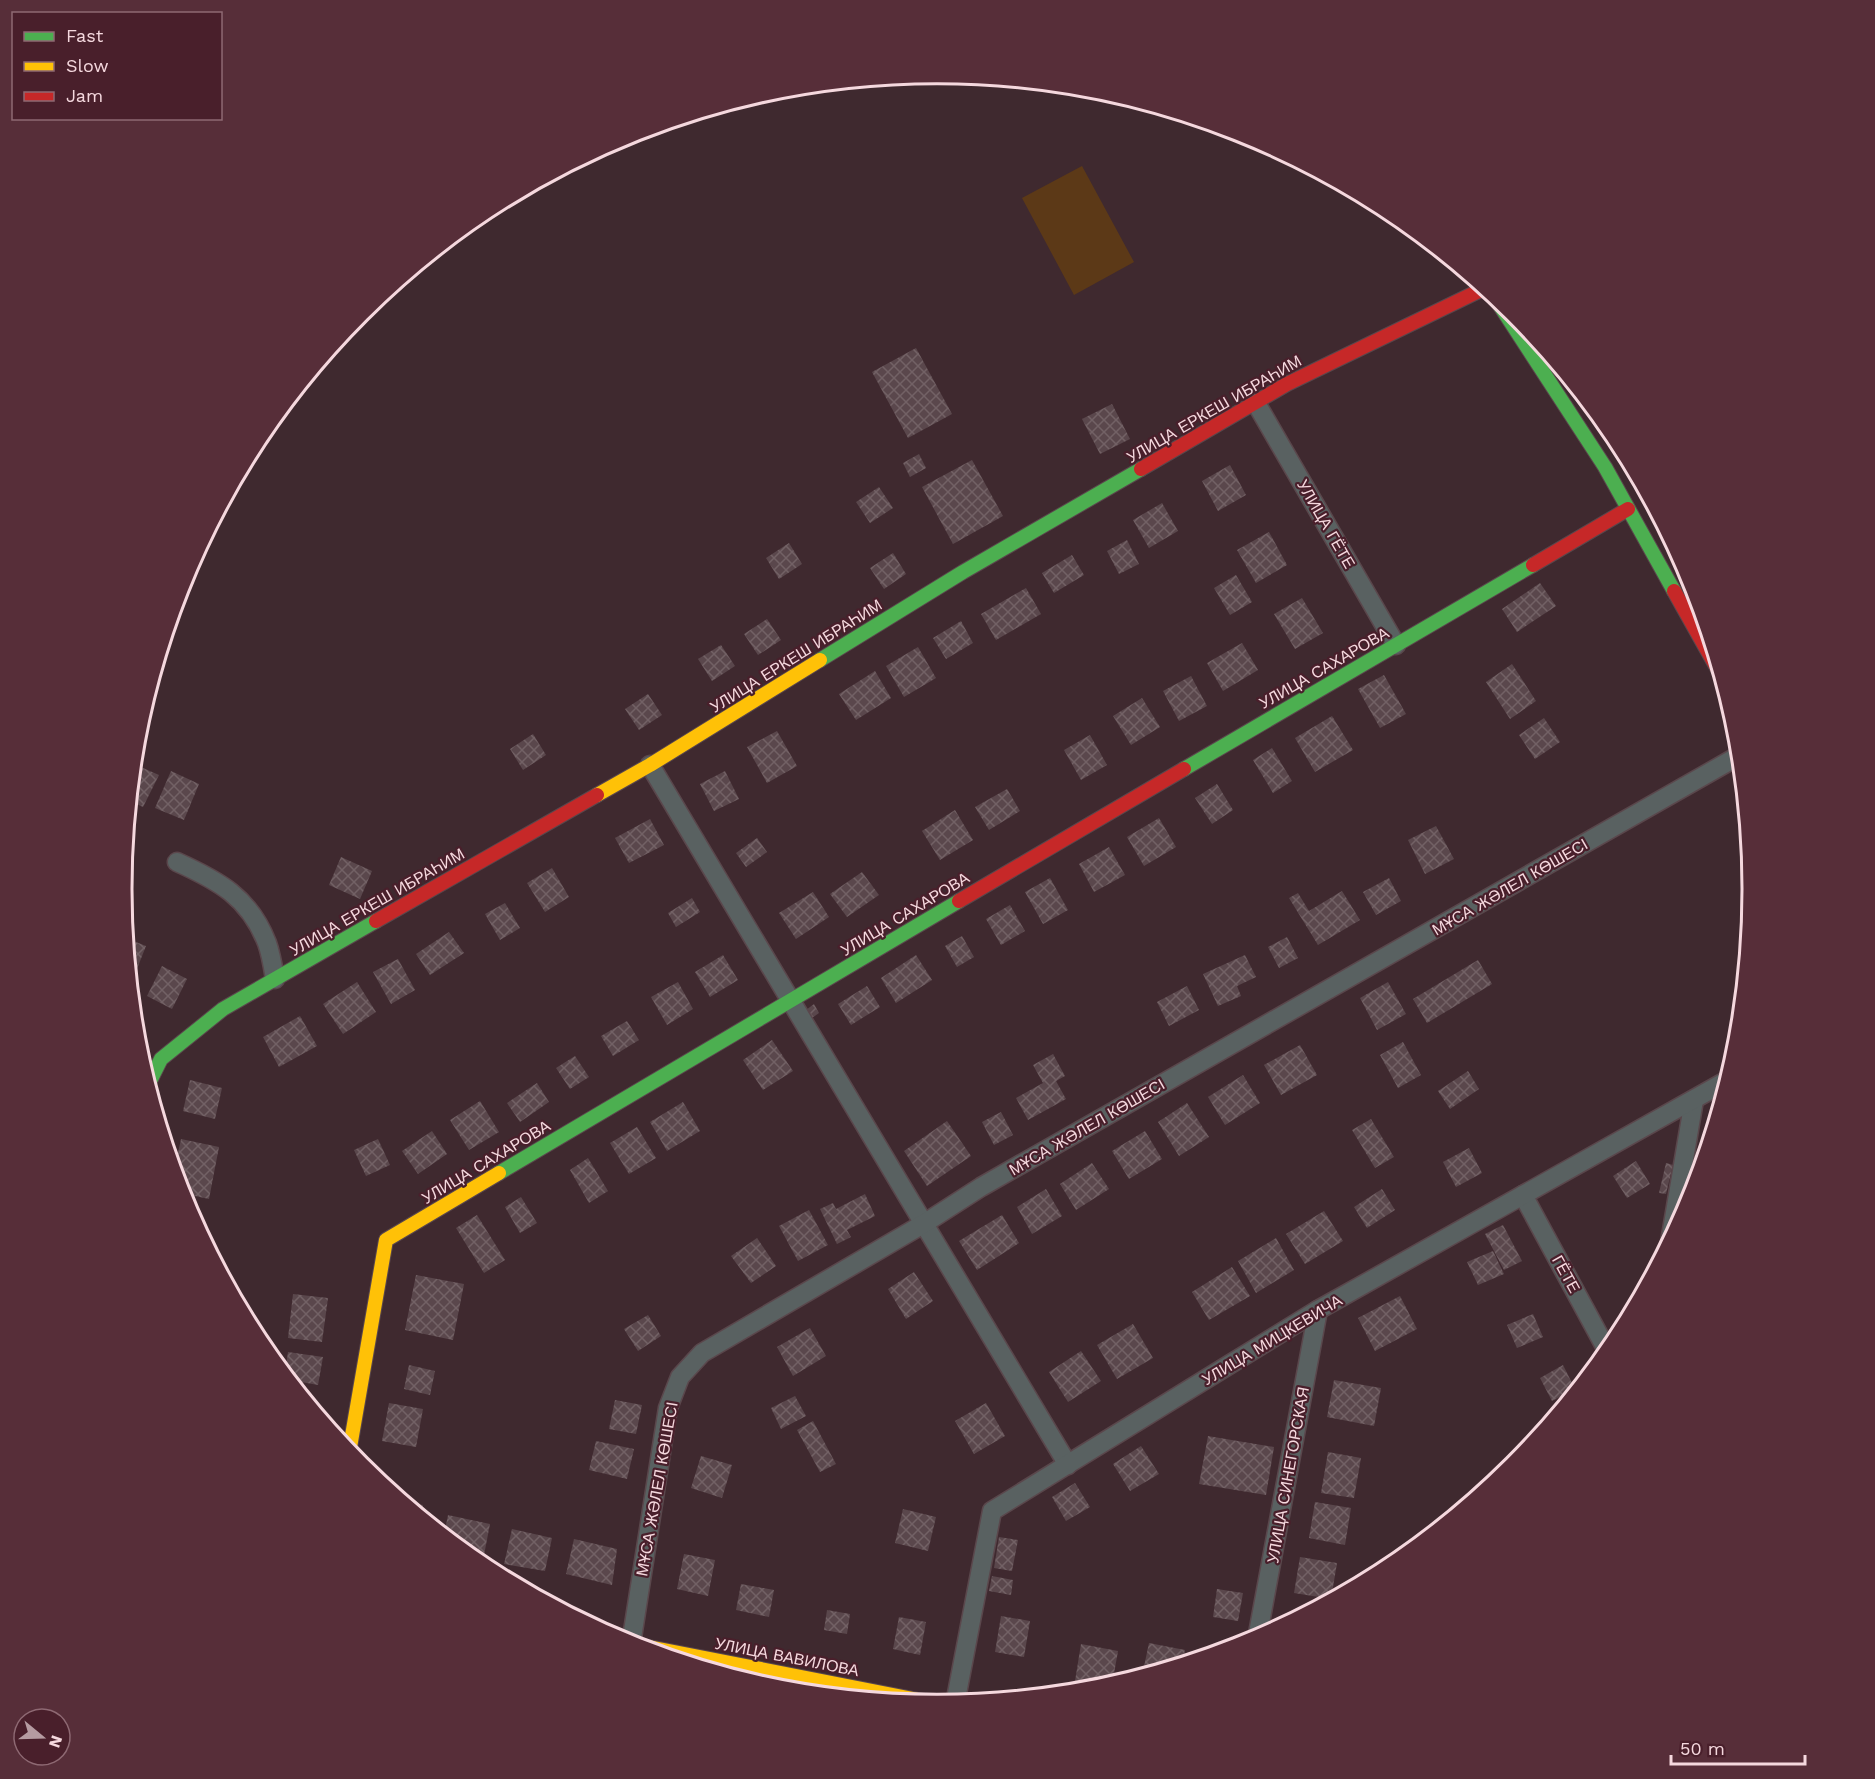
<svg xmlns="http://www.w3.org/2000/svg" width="1875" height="1779" font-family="'Work Sans',sans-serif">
<defs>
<pattern id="building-cross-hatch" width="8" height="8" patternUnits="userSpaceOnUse" patternTransform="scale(1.5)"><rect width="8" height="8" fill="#5a474c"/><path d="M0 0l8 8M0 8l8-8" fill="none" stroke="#726165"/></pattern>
</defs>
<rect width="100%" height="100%" fill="#3f292f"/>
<!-- pitch -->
<path fill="#5c3917" d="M1082,166L1134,262L1074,295L1022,198Z"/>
<!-- building -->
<g fill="url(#building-cross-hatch)">
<path d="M916,348L952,414L908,438L872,372Z"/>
<path d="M1112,404L1130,439L1100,454L1082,419Z"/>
<path d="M919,454L926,468L910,477L903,463Z"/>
<path d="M972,460L1003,516L953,544L922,487Z"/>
<path d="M1230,465L1246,495L1218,511L1202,481Z"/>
<path d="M879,487L893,508L870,523L856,502Z"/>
<path d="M1162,503L1178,531L1149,548L1133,520Z"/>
<path d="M1269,532L1287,565L1256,583L1237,550Z"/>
<path d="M1127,540L1139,564L1119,574L1107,551Z"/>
<path d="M789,543L802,564L779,579L766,558Z"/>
<path d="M893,553L906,574L884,589L870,568Z"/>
<path d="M1072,555L1084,575L1054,593L1042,573Z"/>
<path d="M1236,575L1252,602L1230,615L1214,588Z"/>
<path d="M1540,583L1556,606L1517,632L1502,609Z"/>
<path d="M1026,588L1041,614L996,640L981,614Z"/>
<path d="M1302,598L1323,633L1295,649L1274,614Z"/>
<path d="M767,619L781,640L758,655L744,634Z"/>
<path d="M961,621L973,643L946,659L933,638Z"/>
<path d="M1242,643L1258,670L1223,691L1207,663Z"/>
<path d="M721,645L735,666L712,681L698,659Z"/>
<path d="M918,647L936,678L904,697L886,666Z"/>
<path d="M1512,664L1536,701L1510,719L1486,682Z"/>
<path d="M875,671L891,698L856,720L839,694Z"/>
<path d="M1384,675L1406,714L1380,728L1358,689Z"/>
<path d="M1191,676L1207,706L1179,721L1163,691Z"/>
<path d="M648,694L662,715L639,730L625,709Z"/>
<path d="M1142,698L1160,727L1131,745L1113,716Z"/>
<path d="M1332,716L1353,750L1315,772L1295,738Z"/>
<path d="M1544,718L1560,742L1535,759L1519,735Z"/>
<path d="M777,731L797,766L767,783L747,747Z"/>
<path d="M533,734L546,755L523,770L510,749Z"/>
<path d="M1090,735L1107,765L1081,780L1064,750Z"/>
<path d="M1272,748L1292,781L1273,793L1253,760Z"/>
<path d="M134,764L159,775L143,807L130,801Z"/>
<path d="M171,771L199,784L184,820L155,808Z"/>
<path d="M725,771L739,799L714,811L700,784Z"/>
<path d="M1217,784L1233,810L1212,824L1195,798Z"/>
<path d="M1007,789L1020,811L989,830L975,807Z"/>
<path d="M955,810L973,840L940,860L922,831Z"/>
<path d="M1159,818L1176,847L1144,866L1127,837Z"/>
<path d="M650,819L664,845L629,863L615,838Z"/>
<path d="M1436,826L1454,859L1425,874L1408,840Z"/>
<path d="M757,838L767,852L746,867L736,853Z"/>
<path d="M1109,847L1125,875L1094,892L1079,864Z"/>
<path d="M341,857L372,871L360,899L329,885Z"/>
<path d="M552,868L569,897L545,912L527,883Z"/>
<path d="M862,872L879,895L847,917L830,894Z"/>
<path d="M1050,878L1068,910L1043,924L1025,892Z"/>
<path d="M1389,878L1401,901L1376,915L1363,892Z"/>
<path d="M1342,891L1360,920L1318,945L1289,898L1298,893L1309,911Z"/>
<path d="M813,892L829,917L796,939L779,913Z"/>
<path d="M692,898L700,912L676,927L668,913Z"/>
<path d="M505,903L520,928L500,940L485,914Z"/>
<path d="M1010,905L1025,931L1001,945L986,919Z"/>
<path d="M449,932L464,953L430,975L416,954Z"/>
<path d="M962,936L974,957L957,967L945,946Z"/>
<path d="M1287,937L1298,958L1279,968L1268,947Z"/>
<path d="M126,938L146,946L131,984L130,974Z"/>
<path d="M723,955L738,980L710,997L695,972Z"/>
<path d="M916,955L932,980L896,1003L881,978Z"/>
<path d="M1245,955L1256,977L1237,986L1241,996L1218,1006L1203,974Z"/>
<path d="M398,959L415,990L391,1004L373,972Z"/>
<path d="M1478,960L1492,984L1427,1023L1413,999Z"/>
<path d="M162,966L187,979L172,1009L147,996Z"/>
<path d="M357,982L376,1012L343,1034L323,1004Z"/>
<path d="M678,982L693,1009L667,1025L651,997Z"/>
<path d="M1388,982L1406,1014L1377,1030L1360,998Z"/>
<path d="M867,986L880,1007L851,1025L838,1004Z"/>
<path d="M1187,986L1199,1010L1169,1026L1157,1002Z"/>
<path d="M814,1004L819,1013L812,1018L806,1010Z"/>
<path d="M300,1016L317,1046L279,1067L263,1037Z"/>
<path d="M627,1021L639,1040L613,1056L601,1036Z"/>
<path d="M772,1040L793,1071L763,1090L743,1060Z"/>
<path d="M1403,1042L1421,1075L1398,1088L1380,1055Z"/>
<path d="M1300,1045L1317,1075L1281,1095L1264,1065Z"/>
<path d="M1053,1054L1065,1076L1056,1081L1066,1099L1028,1120L1016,1098L1043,1083L1033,1065Z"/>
<path d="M575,1056L589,1077L570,1089L556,1068Z"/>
<path d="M1468,1071L1479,1089L1450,1109L1438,1091Z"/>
<path d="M1243,1075L1260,1103L1225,1125L1208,1097Z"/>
<path d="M190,1080L222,1088L215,1119L183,1111Z"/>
<path d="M537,1083L549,1102L520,1122L507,1103Z"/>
<path d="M480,1101L499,1132L469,1150L450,1120Z"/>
<path d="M683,1102L700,1131L667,1151L650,1122Z"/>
<path d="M1187,1103L1209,1137L1179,1156L1158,1122Z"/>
<path d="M1001,1112L1013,1135L994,1145L982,1122Z"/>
<path d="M1371,1119L1394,1157L1375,1168L1352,1130Z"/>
<path d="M947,1121L971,1156L927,1186L904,1151Z"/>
<path d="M637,1127L656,1158L629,1174L610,1143Z"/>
<path d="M432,1131L447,1154L418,1174L402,1151Z"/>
<path d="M1145,1131L1162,1159L1129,1179L1112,1151Z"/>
<path d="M181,1139L219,1147L209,1199L181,1193L174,1171Z"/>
<path d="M378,1139L390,1165L366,1176L354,1150Z"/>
<path d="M1469,1148L1482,1173L1456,1187L1443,1162Z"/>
<path d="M588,1158L608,1191L589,1203L570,1170Z"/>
<path d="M1636,1161L1650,1184L1627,1198L1613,1176Z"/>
<path d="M1092,1163L1109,1189L1076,1210L1060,1184Z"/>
<path d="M1666,1163L1673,1165L1666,1194L1659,1193Z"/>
<path d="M1046,1189L1062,1216L1032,1234L1017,1207Z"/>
<path d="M1382,1189L1395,1210L1367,1228L1354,1207Z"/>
<path d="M865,1194L875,1216L847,1230L851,1237L837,1244L820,1209L833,1203L836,1209Z"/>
<path d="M521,1197L537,1223L520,1233L505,1207Z"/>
<path d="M809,1210L828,1245L798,1261L779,1226Z"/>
<path d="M1324,1211L1343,1241L1305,1264L1286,1234Z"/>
<path d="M477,1215L505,1260L484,1273L456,1228Z"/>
<path d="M1002,1215L1019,1243L977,1270L959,1241Z"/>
<path d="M1503,1225L1522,1261L1504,1270L1485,1234Z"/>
<path d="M757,1238L776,1266L751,1283L731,1256Z"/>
<path d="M1276,1238L1294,1270L1256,1293L1238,1261Z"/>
<path d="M1493,1251L1504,1274L1478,1285L1467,1262Z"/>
<path d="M1232,1267L1250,1296L1209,1320L1192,1292Z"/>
<path d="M914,1272L933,1301L906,1319L888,1289Z"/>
<path d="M416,1275L464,1284L453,1340L405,1330Z"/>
<path d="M293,1294L328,1298L322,1342L288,1338Z"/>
<path d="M1400,1296L1417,1329L1375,1351L1358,1318Z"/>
<path d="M1533,1314L1543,1337L1517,1348L1507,1325Z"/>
<path d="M648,1315L661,1336L638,1351L624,1329Z"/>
<path d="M1133,1324L1153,1358L1117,1379L1097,1345Z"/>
<path d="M810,1328L826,1356L793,1376L777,1347Z"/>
<path d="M1081,1351L1101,1381L1068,1402L1049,1372Z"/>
<path d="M288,1352L323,1357L318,1385L290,1380L285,1374Z"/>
<path d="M409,1365L435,1371L430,1395L404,1389Z"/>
<path d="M1563,1365L1575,1389L1552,1401L1540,1378Z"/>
<path d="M1334,1380L1381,1388L1374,1426L1327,1417Z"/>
<path d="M795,1396L806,1416L781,1429L771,1408Z"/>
<path d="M615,1400L642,1405L636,1434L609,1429Z"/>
<path d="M389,1403L423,1409L416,1447L382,1441Z"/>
<path d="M986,1403L1005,1436L974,1454L955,1421Z"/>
<path d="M813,1421L836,1464L820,1472L797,1430Z"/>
<path d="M1208,1436L1274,1447L1266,1495L1199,1484Z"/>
<path d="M596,1441L634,1449L627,1479L589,1470Z"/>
<path d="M1141,1446L1159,1474L1130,1491L1113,1464Z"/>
<path d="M1328,1452L1361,1458L1354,1498L1321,1493Z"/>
<path d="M701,1456L732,1465L722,1498L691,1488Z"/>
<path d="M1075,1483L1090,1507L1066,1521L1052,1497Z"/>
<path d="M402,1501L423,1505L421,1516Z"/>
<path d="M1315,1502L1351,1508L1345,1545L1309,1538Z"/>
<path d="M903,1509L936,1517L928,1551L895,1543Z"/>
<path d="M448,1515L490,1524L484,1555L463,1551L444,1535Z"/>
<path d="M512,1529L552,1538L545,1571L504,1564Z"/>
<path d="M999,1537L1018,1540L1012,1571L994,1568Z"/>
<path d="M574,1539L617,1549L612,1585L566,1574Z"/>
<path d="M684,1554L715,1560L708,1596L677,1589Z"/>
<path d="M1300,1557L1337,1563L1331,1599L1294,1593Z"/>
<path d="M992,1576L1013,1580L1011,1595L989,1591Z"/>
<path d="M741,1584L774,1590L769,1617L736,1610Z"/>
<path d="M1217,1589L1243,1593L1238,1621L1213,1617Z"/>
<path d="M827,1610L850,1614L847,1634L824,1630Z"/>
<path d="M1001,1616L1030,1621L1024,1657L995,1652Z"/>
<path d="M899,1617L926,1622L920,1655L893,1649Z"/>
<path d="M1149,1643L1185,1650L1182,1664L1142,1676Z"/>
<path d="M1081,1644L1118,1651L1112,1685L1107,1687L1075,1681Z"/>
</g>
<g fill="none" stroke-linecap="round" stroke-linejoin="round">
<!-- street casing -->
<g stroke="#5a474c" stroke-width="21">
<g id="street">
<path d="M1256,403L1396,645"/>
<path d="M650,765C788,1000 930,1232 1068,1465"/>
<path d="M177,862C219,881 249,897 267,943C271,954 273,967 275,979"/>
<path d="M1523,1195L1608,1352"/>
<path d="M1670,1242L1694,1100"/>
<path d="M1257,1639L1318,1310"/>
<path d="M631,1644L668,1408L680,1377L702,1353L925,1223L981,1187L1740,755"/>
<path d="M955,1704L992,1511L1318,1310L1728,1080"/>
</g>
</g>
<!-- fast casing -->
<g stroke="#5a474c" stroke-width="16">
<g id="fast">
<path d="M1493,295L1605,467L1674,591"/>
<path d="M820,660L963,572L1141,469"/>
<path d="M1184,769L1533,565"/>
<path d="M148,1085L161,1059L223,1009L376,921"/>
<path d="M499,1173L959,901"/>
</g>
</g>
<!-- slow casing -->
<g stroke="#5a474c" stroke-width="16">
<g id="slow">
<path d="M597,795L650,765L820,660"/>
<path d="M349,1453L386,1240L499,1173"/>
<path d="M623,1642L944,1705"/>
</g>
</g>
<!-- jam casing -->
<g stroke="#5a474c" stroke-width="16">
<g id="jam">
<path d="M1141,469L1287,384L1485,288"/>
<path d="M1533,565L1628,509"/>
<path d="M1674,591L1720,673"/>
<path d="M959,901L1184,769"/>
<path d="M376,921L597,795"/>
</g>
</g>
<!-- street -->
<use href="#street" stroke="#596161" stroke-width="18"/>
<!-- fast -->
<use href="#fast" stroke="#4caf50" stroke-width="14"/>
<!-- slow -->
<use href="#slow" stroke="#ffc107" stroke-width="14"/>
<!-- jam -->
<use href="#jam" stroke="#c62828" stroke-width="14"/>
</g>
<g text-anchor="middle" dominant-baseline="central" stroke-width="4.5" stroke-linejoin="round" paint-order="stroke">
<!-- street labels -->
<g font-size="16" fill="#f5d8de" stroke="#491f2b">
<text transform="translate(1214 409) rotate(-30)">УЛИЦА ЕРКЕШ ИБРАҺИМ</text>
<text transform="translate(1326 524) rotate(60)">УЛИЦА ГЁТЕ</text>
<text transform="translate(796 656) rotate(-32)">УЛИЦА ЕРКЕШ ИБРАҺИМ</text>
<text transform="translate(1324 668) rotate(-30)">УЛИЦА САХАРОВА</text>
<text transform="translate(1510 887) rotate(-30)">МҰСА ЖӘЛЕЛ КӨШЕСІ</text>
<text transform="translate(377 902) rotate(-30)">УЛИЦА ЕРКЕШ ИБРАҺИМ</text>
<text transform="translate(905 914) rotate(-31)">УЛИЦА САХАРОВА</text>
<text transform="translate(1087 1127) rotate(-30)">МҰСА ЖӘЛЕЛ КӨШЕСІ</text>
<text transform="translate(486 1162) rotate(-31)">УЛИЦА САХАРОВА</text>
<text transform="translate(1566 1274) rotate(61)">ГЁТЕ</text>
<text transform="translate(1272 1340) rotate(-31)">УЛИЦА МИЦКЕВИЧА</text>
<text transform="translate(1288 1475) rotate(-80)">УЛИЦА СИНЕГОРСКАЯ</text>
<text transform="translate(657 1489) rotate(-80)">МҰСА ЖӘЛЕЛ КӨШЕСІ</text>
<text transform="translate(787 1657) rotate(11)">УЛИЦА ВАВИЛОВА</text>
</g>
</g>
<!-- crop -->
<path d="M0 0H1875V1779H0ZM132 889a805 805 0 1 1 1610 0a805 805 0 1 1-1610 0Z" fill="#572e39" fill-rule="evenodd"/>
<path fill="none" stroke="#f5d8de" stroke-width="3" d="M132 889a805 805 0 1 1 1610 0a805 805 0 1 1-1610 0Z"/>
<!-- legend -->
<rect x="12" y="12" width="210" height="108" fill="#491f2b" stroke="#8e6973" stroke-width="1.5"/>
<rect x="24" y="32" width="30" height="9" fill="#4caf50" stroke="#8e6973" stroke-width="1.5"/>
<text x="66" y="42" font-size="18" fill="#f5d8de">Fast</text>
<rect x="24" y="62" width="30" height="9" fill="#ffc107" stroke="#8e6973" stroke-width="1.5"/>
<text x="66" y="72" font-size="18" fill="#f5d8de">Slow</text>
<rect x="24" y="92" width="30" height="9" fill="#c62828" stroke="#8e6973" stroke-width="1.5"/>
<text x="66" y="102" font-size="18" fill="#f5d8de">Jam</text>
<!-- north arrow -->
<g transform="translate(42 1737) rotate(109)"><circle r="28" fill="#491f2b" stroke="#8e6973" stroke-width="1.5"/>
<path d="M0-4.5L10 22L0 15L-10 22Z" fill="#b59ba1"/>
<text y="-9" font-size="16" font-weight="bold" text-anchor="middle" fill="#f5d8de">N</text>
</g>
<!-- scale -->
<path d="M1671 1755v9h134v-9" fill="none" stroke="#f5d8de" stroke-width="3"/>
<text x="1680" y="1755" font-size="18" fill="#f5d8de" stroke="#491f2b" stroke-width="4.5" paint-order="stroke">50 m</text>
</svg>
